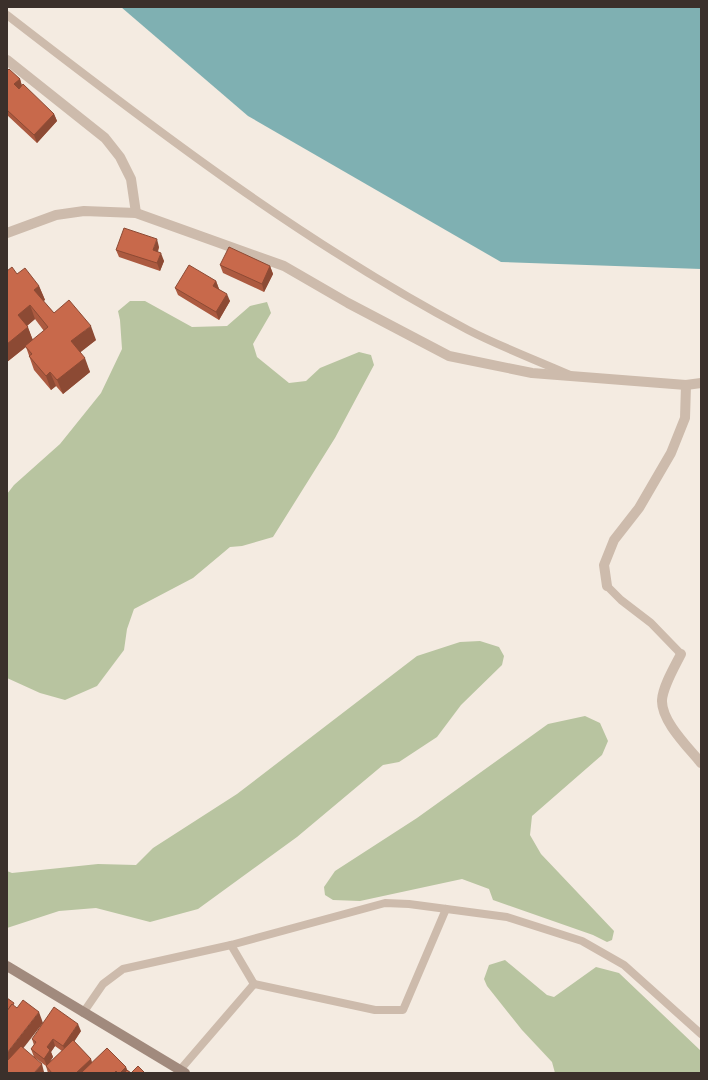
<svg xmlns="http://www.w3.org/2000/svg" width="708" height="1080" font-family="'Fira Sans',sans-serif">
<rect width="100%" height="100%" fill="#f4ebe1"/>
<!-- green -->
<g fill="#b8c4a0">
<path d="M130,301H145L192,327L227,326L250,306L267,302L271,313L253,344L257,357L289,383L306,381L320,368L359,352L371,355L374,365L335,438L273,537L242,546L230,547L193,578L134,609L127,629L124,650L97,686L65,700L40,693L7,678V494L14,485L60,444L101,393L122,349L120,320L118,311Z"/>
<path d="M480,641L499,647L504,656L502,665L461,705L437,737L399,762L383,765L297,837L198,909L150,922L96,908L59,911L7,928V871L12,873L98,864L136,865L153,848L237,794L417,656L460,642Z"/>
<path d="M585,716L600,723L608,741L602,755L532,816L530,835L541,854L614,931L612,940L607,942L593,935L493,900L489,889L462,879L360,901L333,900L325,895L324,887L335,871L417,818L548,724Z"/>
<path d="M505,960L547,995L554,997L596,967L619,973L701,1051V1073H555L552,1062L522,1030L487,986L484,979L489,965Z"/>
</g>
<!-- water -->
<path fill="#7fb0b2" d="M121,7H701V269L501,262L248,116Z"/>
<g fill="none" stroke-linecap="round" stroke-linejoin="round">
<!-- lane -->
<g stroke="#cdbbac" stroke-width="8">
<path d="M7,15C153,128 305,244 468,330C501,347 536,360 570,375"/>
<path d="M607,586L621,600L651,623L681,654"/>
<path d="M231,945L254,984"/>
<path d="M83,1013L103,984L123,969L231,945L385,903L409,904L507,917L582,941L624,965L701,1034"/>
<path d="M180,1070L254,984L375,1010H403L446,909"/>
</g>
<!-- street -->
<g stroke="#cdbbac" stroke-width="10">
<path d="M7,60L105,138L120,157L131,179L136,213"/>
<path d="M7,233L56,215L84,211L136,213L284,266L348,303L449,356L532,373L686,385L701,383"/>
<path d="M607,586L604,565L614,540L639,508L671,453L685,418L686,385"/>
<path d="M681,654C675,666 663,686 662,700C661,721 688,747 701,763"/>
</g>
<!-- secondary -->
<path stroke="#a18a7d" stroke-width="10" d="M7,966L185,1073"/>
</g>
<!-- wall -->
<g fill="#ac5a40" fill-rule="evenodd">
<path d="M7,71L20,79L22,86L54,114L57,121L37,143L7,115Z"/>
<path d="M159,247L158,252L164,261L160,271L119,257L116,250Z"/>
<path d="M220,265L270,266L273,274L264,292L223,273Z"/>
<path d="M7,271L17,274L39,286L45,300L43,301L54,313L96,340L80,352L90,372L63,394L56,386L51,390L34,370L26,347L7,362ZM35,319L44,331L33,340L27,326Z"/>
<path d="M216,281L219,289L230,301L219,320L178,295L175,288Z"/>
<path d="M81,1031L74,1042L91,1059L92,1063L126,1067L127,1070L131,1073H48L46,1066L34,1057L31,1049L34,1045L32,1039ZM55,1046L62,1051L50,1062L53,1057L51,1052Z"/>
</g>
<!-- shaded-wall -->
<g fill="#8c4a34">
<path d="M20,79L22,86L17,92L14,84Z"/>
<path d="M54,114L57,121L37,143L34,135Z"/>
<path d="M157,239L159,247L155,258L153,250Z"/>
<path d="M161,253L164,261L160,271L157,263Z"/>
<path d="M270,266L273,274L264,292L262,284Z"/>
<path d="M216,281L219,289L216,294L213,286Z"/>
<path d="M39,286L45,300L39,304L34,290Z"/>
<path d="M227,294L230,301L219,320L216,312Z"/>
<path d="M30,305L35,319L23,329L18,315Z"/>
<path d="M91,326L96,340L77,355L71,341Z"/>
<path d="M28,327L33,341L7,362V344Z"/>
<path d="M85,358L90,372L63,394L57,380Z"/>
<path d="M50,372L56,386L51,390L46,376Z"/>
<path d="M39,1012L43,1023L7,1069V1053Z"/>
<path d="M78,1024L81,1031L66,1053L63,1046Z"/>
<path d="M53,1039L55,1046L51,1052L53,1057L47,1066L44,1059L47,1047Z"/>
<path d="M91,1059L93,1067L87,1073H76Z"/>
<path d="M42,1064L44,1072L43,1073H34Z"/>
<path d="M126,1067L128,1073H120Z"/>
</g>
<!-- building -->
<g fill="#c8694b" stroke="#8c4a34">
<path d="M9,69L20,79L14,84L19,89L23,84L54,114L34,135L7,110V71Z"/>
<path d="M124,228L157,239L153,250L161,253L157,263L116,250Z"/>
<path d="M229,247L270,266L262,284L220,265Z"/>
<path d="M189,265L216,281L213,286L227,294L216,312L175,288Z"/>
<path d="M12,267L17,274L25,268L39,286L34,290L54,313L69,300L91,326L71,341L85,358L57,380L50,372L46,376L29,356L32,354L25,346L48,327L30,305L18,315L28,327L7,344V271Z"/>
<path d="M7,998L14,1003L13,1005L12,1004L7,1011Z"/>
<path d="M23,1000L39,1012L7,1053V1011L12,1004L17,1008Z"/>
<path d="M54,1007L78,1024L63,1046L53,1039L47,1047L50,1050L44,1059L31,1049L36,1042L32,1039Z"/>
<path d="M73,1040L91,1059L76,1073H52L46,1066Z"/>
<path d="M21,1046L42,1064L34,1073H7V1061Z"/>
<path d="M107,1048L126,1067L120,1073H118L116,1071L114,1073H81Z"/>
<path d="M138,1066L145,1073H131Z"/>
<path d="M127,1070L131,1073H124Z"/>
</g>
<!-- border -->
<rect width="708" height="1080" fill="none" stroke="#3b302b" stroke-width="16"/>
</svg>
